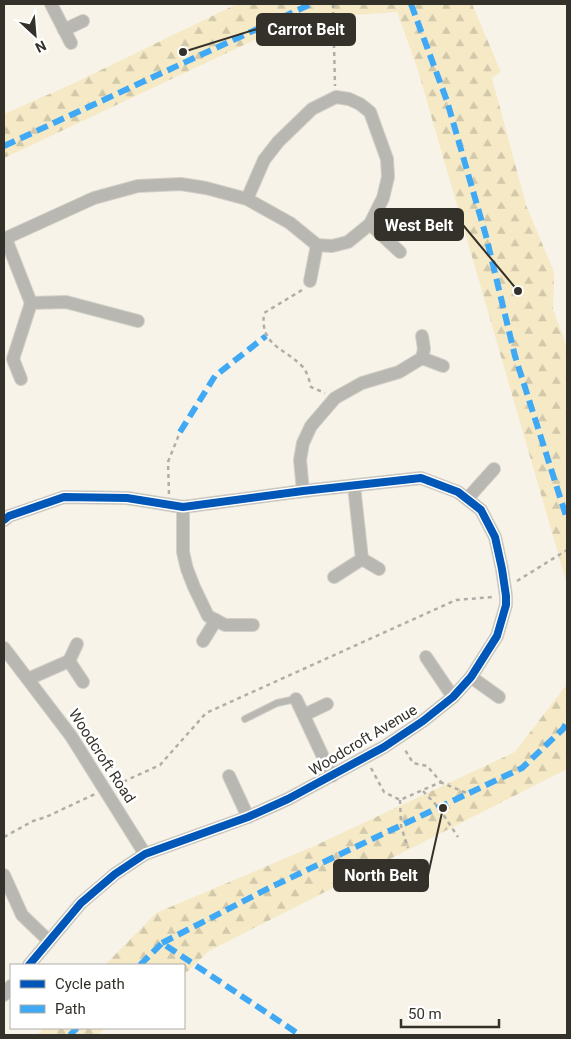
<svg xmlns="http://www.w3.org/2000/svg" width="571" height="1039" font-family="Roboto,sans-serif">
<defs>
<pattern id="forest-firs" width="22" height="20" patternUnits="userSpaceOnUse" patternTransform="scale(1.25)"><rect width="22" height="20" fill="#f5e9c6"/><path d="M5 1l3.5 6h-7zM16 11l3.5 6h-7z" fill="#d2c8aa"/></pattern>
</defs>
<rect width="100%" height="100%" fill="#f7f3e8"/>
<!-- forest -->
<g fill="url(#forest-firs)">
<path d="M237,4H472L501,72L492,78L526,205L554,272L553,309L567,347V584L417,67L397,12L299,19L4,158V114L70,85Z"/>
<path d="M567,684V769L209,951L184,975V965H105L156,913L312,847L515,752Z"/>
<path d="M45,1028H105L98,1035H37Z"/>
</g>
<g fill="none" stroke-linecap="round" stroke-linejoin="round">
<!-- service casing -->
<g stroke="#d2cfc7" stroke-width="8">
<path id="service" d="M245,719L277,703L296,699"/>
</g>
<!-- minor casing -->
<g stroke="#d2cfc7" stroke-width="14">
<g id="minor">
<path d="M51,4L71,43"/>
<path d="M64,30L83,21"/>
<path d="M370,224L400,252"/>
<path d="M4,239L94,198L138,186L181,184L206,188L247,199L290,223L317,245L332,246L348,242L370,224L383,198L388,177L387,159L370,112L360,104L349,99L336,97L312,109L278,142L264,160L247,199"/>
<path d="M6,239L31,303"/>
<path d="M310,281L317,245"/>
<path d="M422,358L443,366"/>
<path d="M21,379L13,359L31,303L66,302L138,321"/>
<path d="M303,491L300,460L303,443L311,426L335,398L362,383L399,372L422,358L424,349L422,336"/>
<path d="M467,499L494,469"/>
<path d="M183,507V552L187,569L194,587L208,616L225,625H253"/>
<path d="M4,520L9,516L64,497L127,498L183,507L303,491L421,478L458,492L481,510L495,537L502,569L506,596V605L497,636L471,677L453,697L423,721L384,747L288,799L248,817L145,854L115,874L81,903L29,965"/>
<path d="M362,559L379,569"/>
<path d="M334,577L362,559L354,486"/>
<path d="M203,641L216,620"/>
<path d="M77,644L69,661L83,682"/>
<path d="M4,648L71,736L145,854"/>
<path d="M426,657L453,697"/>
<path d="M471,677L499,697"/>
<path d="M28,679L69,661"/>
<path d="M296,699L332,776"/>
<path d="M304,715L327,704"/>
<path d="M229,776L248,817"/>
<path d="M4,875L22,915L49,941"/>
<path d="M4,995L11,986"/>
</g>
</g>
<!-- path -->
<g stroke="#b0aea9" stroke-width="2.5" stroke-dasharray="4 4" stroke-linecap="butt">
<path d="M333,4L335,86"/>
<path d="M302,290L264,313C260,345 282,347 301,365C307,371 309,379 311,387L325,393"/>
<path d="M169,494L168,462L180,432"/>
<path d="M517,581L567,550"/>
<path d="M371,768L384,792L400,800L441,782L427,766L413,763L404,748"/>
<path d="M440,782L469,794"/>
<path d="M116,785L160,765L206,713L456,600L493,597"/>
<path d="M423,791L439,808L458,837"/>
<path d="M400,800L401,826L408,848"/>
<path d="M4,837L33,821L46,817L95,794"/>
</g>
<!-- service -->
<use href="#service" stroke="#b8b7b1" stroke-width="6"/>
<!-- minor -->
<use href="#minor" stroke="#b8b7b1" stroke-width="12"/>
<!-- quiet -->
<g stroke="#3fa9f5" stroke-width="6" stroke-dasharray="12 6" stroke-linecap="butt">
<path d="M411,4L447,101L486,236L515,356L567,519"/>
<path d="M4,146L311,4"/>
<path d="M180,432L215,376L266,336"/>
<path d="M162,943L269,888L522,768L563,729L567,722"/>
<path d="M140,965L162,943L300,1035"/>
<path d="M70,1035L77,1028"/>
</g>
<!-- cycleway casing -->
<g stroke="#fff" stroke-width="11">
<path id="cycleway" d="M4,520L9,516L64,497L127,498L183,507L303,491L421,478L458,492L481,510L495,537L502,569L506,596V605L497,636L471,677L453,697L423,721L384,747L288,799L248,817L145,854L115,874L81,903L29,965"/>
</g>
<!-- cycleway -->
<use href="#cycleway" stroke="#0057b8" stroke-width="8"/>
</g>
<g text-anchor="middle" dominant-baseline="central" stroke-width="5" stroke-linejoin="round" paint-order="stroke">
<!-- street labels -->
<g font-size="15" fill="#333129" stroke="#fff">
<text transform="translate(363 740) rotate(-31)">Woodcroft Avenue</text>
<text transform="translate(102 756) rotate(57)">Woodcroft Road</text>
</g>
</g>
<!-- callouts -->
<path fill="none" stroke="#333129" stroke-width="2" d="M183 52L257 29M518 291L463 225M443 808L428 875"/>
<g fill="#333129" stroke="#fff" stroke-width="2">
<circle cx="183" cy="52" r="5"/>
<circle cx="518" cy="291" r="5"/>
<circle cx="443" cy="808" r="5"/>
</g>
<g fill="#333129" stroke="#333129" stroke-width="2">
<rect x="257" y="14" width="98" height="31" rx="5"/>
<rect x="375" y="209" width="88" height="31" rx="5"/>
<rect x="334" y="860" width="94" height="31" rx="5"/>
</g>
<g font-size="16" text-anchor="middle" font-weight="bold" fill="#fff">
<text x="306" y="35">Carrot Belt</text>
<text x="419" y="231">West Belt</text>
<text x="381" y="881">North Belt</text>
</g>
<!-- border -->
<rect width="571" height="1039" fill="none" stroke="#333129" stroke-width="10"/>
<!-- legend -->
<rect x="10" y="964" width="175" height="65" fill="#ffffff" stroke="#adada9"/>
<rect x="20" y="980" width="25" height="8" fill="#0057b8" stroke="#adada9"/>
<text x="55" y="989" font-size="15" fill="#333129">Cycle path</text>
<rect x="20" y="1005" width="25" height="8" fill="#3fa9f5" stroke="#adada9"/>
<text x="55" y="1014" font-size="15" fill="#333129">Path</text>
<!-- north arrow -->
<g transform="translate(35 35) rotate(154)" stroke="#ffffff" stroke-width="4" paint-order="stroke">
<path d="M0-4L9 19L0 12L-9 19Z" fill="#333129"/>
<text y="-8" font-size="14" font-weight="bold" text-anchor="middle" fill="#333129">N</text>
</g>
<!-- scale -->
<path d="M401 1019v8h98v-8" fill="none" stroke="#333129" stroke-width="2.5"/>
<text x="408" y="1019" font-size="15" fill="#333129" stroke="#ffffff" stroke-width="4" paint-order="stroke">50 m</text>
</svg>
